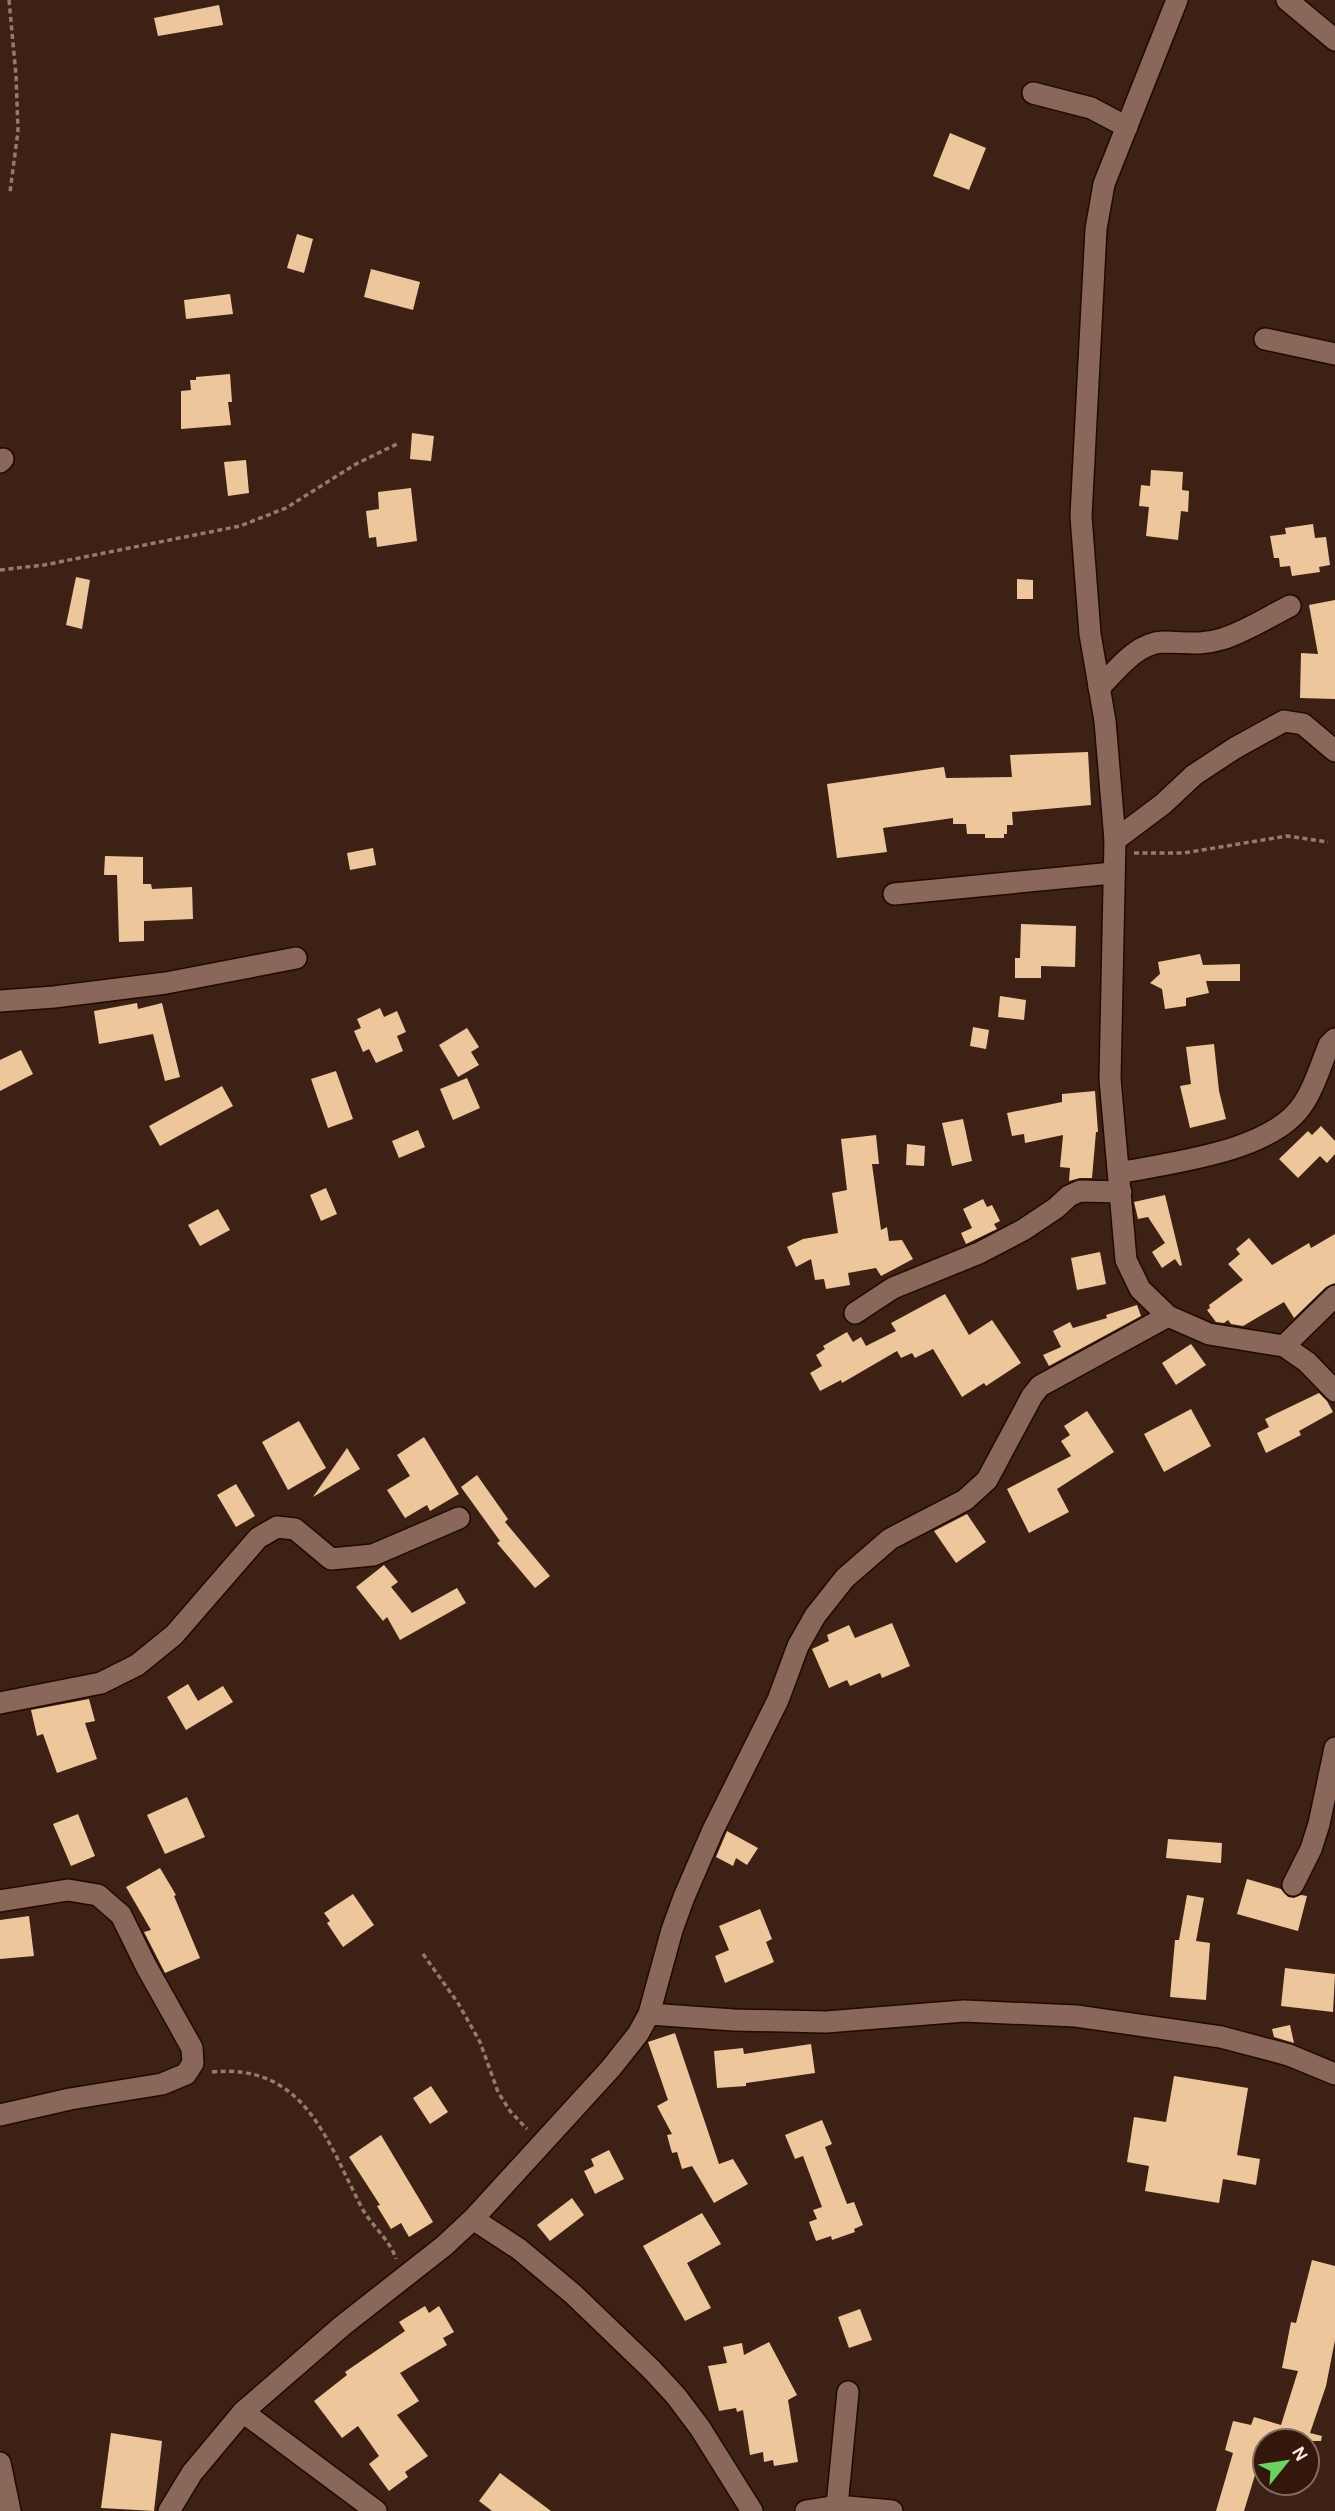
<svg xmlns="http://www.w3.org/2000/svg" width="1335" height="2511" font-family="Karla,sans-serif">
<rect width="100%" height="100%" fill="#3d2114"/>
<!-- building -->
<g fill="#eec69c">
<path d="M219,5L223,25L158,36L154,18Z"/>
<path d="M950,133L986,148L969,190L933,176Z"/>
<path d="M297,234L313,239L304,273L287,268Z"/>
<path d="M371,269L420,282L413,310L364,297Z"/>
<path d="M230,294L233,314L186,319L184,300Z"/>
<path d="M230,374L232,402H228L231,425L181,429V391L191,390L190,380H196V377Z"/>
<path d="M412,433L434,436L431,461L410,459Z"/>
<path d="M246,460L249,493L228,496L224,462Z"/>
<path d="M1151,470L1183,472L1182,490L1189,491L1188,512L1181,511L1178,540L1146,536L1149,507L1139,506L1141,485L1150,486Z"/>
<path d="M411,488L417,541L377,547L376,537L369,538L366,511L379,509L378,492Z"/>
<path d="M1313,524L1315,538L1326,537L1330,565L1319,567L1320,572L1292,576L1290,566L1280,567L1279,558H1274L1270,536L1286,534L1285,528Z"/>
<path d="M76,577L90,580L82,629L66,625Z"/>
<path d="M1017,579L1033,580V599H1017Z"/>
<path d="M1335,600V699L1300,698L1301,653L1318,654L1309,605Z"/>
<path d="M1088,752L1091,805L1012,812L1013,825H1007V834H1004V838H985V834H967L966,824H953V818L883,828L887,852L837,858L827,784L944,767L946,778L1012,777L1010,755Z"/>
<path d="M373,848L376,865L350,870L347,853Z"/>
<path d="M105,856L143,857V884H151L152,889L192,887L193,919L144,921V941L119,942L117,875H104Z"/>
<path d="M1021,924L1076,926L1075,967L1041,966V978H1015V958H1020Z"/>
<path d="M1200,954L1203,965L1240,964V981H1206L1209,993L1186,998V1006L1165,1009L1162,989L1150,983L1160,974L1158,962Z"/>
<path d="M1000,996L1026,1000L1024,1020L998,1017Z"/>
<path d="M137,1003L138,1009L162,1003L180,1077L165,1081L153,1034L99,1044L94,1011Z"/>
<path d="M380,1008L384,1017L397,1011L406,1032L397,1036L403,1051L376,1063L369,1049L363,1052L354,1031L361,1028L357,1019Z"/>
<path d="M973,1027L989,1030L986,1049L970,1046Z"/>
<path d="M467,1028L479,1047L471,1052L479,1065L458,1077L439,1045Z"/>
<path d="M1214,1044L1219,1091L1226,1119L1190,1128L1180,1086L1191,1084L1186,1047Z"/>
<path d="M21,1050L33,1074L0,1091V1060Z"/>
<path d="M336,1071L353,1119L328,1128L311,1079Z"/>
<path d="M467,1078L480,1108L453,1120L440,1089Z"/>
<path d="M222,1086L233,1106L160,1146L149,1126Z"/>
<path d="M1095,1091L1098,1132H1096L1092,1178H1080L1069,1181L1070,1168L1060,1167L1063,1135L1025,1143L1024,1134L1012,1136L1007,1113L1062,1102V1094Z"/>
<path d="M963,1119L972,1161L952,1166L942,1123Z"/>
<path d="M1321,1126L1335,1141V1154L1327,1163L1320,1156L1298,1178L1279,1159L1308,1131L1312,1135Z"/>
<path d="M418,1130L425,1147L399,1158L392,1141Z"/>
<path d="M876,1135L879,1164H872L881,1230L887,1227L889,1241L902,1240L913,1259L881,1276L876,1268L848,1273L850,1285L826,1289L824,1279L815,1280L811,1259L796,1267L787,1247L803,1239L838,1233L832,1193L847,1190L841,1139Z"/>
<path d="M907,1144L925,1146L924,1166L906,1165Z"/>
<path d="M326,1188L337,1214L321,1221L310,1195Z"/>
<path d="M1165,1195L1182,1265L1180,1266L1175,1259L1162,1268L1152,1252L1165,1243L1148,1217L1138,1219L1134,1202Z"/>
<path d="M983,1199L987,1207L992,1205L1000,1221L994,1224L997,1229L966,1244L961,1233L972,1228L963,1209Z"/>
<path d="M218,1209L230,1230L200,1246L188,1225Z"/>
<path d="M1335,1234V1283L1326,1287L1294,1318L1284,1302L1243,1326L1231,1324L1228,1320L1224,1323L1216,1322L1207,1310L1210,1308L1209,1305L1243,1280L1228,1264L1240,1254L1236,1249L1249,1238L1272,1265L1309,1243L1311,1248Z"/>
<path d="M1100,1252L1106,1284L1077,1290L1071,1258Z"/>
<path d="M945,1294L969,1335L992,1320L1021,1363L986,1386L984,1383L962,1397L933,1349L915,1358L912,1353L901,1358L897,1351L842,1383L841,1380L820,1391L810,1373L822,1366L816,1355L825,1349L823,1346L847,1332L853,1342L861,1337L866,1346L896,1331L891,1323Z"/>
<path d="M1137,1305L1141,1316L1049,1366L1043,1355L1061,1347L1053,1331L1070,1322L1073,1328L1107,1318L1106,1315Z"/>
<path d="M1191,1344L1206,1365L1176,1385L1162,1363Z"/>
<path d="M1319,1393L1327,1401L1333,1412L1299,1431L1301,1435L1266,1453L1257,1433L1269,1427L1265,1419Z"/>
<path d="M1191,1409L1211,1446L1164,1472L1144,1434Z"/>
<path d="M1087,1411L1114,1452L1057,1489L1069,1512L1029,1533L1007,1489L1071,1456L1061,1441L1070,1435L1064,1426Z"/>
<path d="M299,1421L326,1468L288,1490L262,1442Z"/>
<path d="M424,1437L459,1494L430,1511L427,1505L405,1518L387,1490L410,1476L397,1455Z"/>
<path d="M347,1448L360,1469L313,1497Z"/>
<path d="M477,1475L508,1519L505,1522L550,1576L535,1588L497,1543L500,1541L461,1487Z"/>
<path d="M236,1484L255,1516L236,1527L217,1495Z"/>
<path d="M967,1514L986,1542L956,1563L934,1531Z"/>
<path d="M384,1565L398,1582L391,1587L412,1613L457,1588L466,1603L400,1640L387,1617L383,1621L356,1587Z"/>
<path d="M892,1623L910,1666L882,1678L880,1673L850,1686L847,1680L829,1688L812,1649L829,1641L827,1635L849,1625L855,1638Z"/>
<path d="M188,1684L198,1701L223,1686L233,1702L186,1730L167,1697Z"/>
<path d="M89,1699L95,1721L85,1723L97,1759L57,1773L43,1734L37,1736L31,1710Z"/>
<path d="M187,1797L205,1837L165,1854L147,1815Z"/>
<path d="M78,1814L95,1856L71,1866L53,1824Z"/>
<path d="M727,1831L758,1848L747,1865L736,1858L733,1866L716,1857Z"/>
<path d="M1168,1839L1222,1843L1221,1863L1166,1858Z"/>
<path d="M160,1868L176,1895L174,1896L200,1958L165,1973L144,1932L151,1930L126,1887Z"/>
<path d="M1247,1879L1281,1889L1288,1897L1294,1898L1301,1895L1307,1896L1298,1931L1237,1914Z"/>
<path d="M353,1894L374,1925L343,1947L327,1923L330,1921L324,1913Z"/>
<path d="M1187,1895L1204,1898L1196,1941L1210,1943L1206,2000L1170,1997L1175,1940H1179Z"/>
<path d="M760,1909L772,1939L766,1942L774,1962L725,1983L715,1956L729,1950L719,1926Z"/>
<path d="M29,1916L34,1956L0,1959V1920Z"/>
<path d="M1285,1968L1335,1974L1333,2012L1281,2006Z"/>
<path d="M1290,2025L1294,2043L1274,2037L1272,2029Z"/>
<path d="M675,2033L719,2164L733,2159L748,2184L714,2203L692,2166L682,2169L677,2152L672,2153L667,2135L672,2134L657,2106L668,2100L648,2042Z"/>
<path d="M811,2044L815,2073L746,2083V2086L717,2088L714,2051L743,2048L744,2054Z"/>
<path d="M1174,2076L1248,2088L1237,2155L1260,2159L1256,2185L1223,2179L1219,2203L1145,2191L1149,2166L1127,2162L1134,2117L1166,2122Z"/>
<path d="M431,2086L448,2112L430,2124L413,2098Z"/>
<path d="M822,2120L832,2144L825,2147L847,2204L854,2202L863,2225L854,2229L855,2232L832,2240L831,2236L816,2241L809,2222L817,2219L813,2210L822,2207L803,2156L795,2159L785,2135Z"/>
<path d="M381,2135L433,2222L409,2237L401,2223L391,2229L377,2206L380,2205L349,2157Z"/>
<path d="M609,2150L624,2179L595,2194L584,2171L594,2166L591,2159Z"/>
<path d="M572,2198L584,2215L550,2241L537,2225Z"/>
<path d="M702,2213L721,2244L687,2263L711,2308L685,2321L643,2246Z"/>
<path d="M1312,2260L1335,2266V2340L1326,2386L1310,2433L1322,2436L1321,2441H1265L1258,2475H1255L1244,2511H1216L1233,2453L1225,2450L1233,2421L1251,2425L1254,2417L1281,2425L1298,2371L1282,2368L1291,2322L1296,2323Z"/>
<path d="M425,2306L429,2313L439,2306L454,2332L443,2338L447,2345L400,2373L419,2401L397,2415L428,2456L405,2472L408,2477L389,2491L369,2464L379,2456L358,2426L342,2438L314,2401L347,2375L345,2372L405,2331L399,2322Z"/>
<path d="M860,2309L872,2340L849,2348L838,2317Z"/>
<path d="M769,2342L797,2395L788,2400L798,2462L774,2466L773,2460L764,2462L763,2452L750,2455L743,2410L737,2412L736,2408L719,2411L708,2366L727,2363L723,2347L742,2343L744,2355Z"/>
<path d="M111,2433L162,2441L154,2511L101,2508Z"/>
<path d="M500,2473L551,2511H492L479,2501Z"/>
</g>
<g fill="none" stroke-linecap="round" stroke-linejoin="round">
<!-- minor casing -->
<g stroke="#220901" stroke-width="24">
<g id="minor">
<path d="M1177,0L1104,184L1096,229L1081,516L1090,634L1105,721L1115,840L1110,1079L1126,1260L1140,1289L1168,1316L1209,1334L1284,1346L1307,1362L1335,1391"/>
<path d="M1287,0L1335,40"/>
<path d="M1033,93L1091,108L1127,127"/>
<path d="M1265,339L1335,354"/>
<path d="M0,462L3,459"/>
<path d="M1099,688C1117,670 1136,643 1163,642C1186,642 1198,646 1222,639C1245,632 1268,617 1290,606"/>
<path d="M1115,840L1163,804L1194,775L1235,748L1284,721L1303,724L1335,751"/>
<path d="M894,894L1113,873"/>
<path d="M0,1001L54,997L166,983L296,958"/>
<path d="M1119,1173C1172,1162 1272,1152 1303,1104C1315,1087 1321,1064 1329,1045L1335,1039"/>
<path d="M855,1313L893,1288L979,1253L1023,1230L1056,1208L1069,1196L1080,1191L1121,1192"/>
<path d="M1284,1346L1335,1296"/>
<path d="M0,1703L101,1683L137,1665L174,1635L258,1538L277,1527L295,1529L331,1559L373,1555L459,1518"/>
<path d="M1293,1885L1311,1849L1319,1824L1335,1748"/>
<path d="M0,1901L68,1890L98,1895L121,1915L146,1966L192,2048L193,2063L186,2074L162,2084L70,2099L0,2115"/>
<path d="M649,2014L734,2020L826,2022L964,2011L1076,2016L1221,2037L1289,2055L1335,2074"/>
<path d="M473,2219L519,2249L573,2294L652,2370L676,2396L700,2428L752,2511"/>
<path d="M243,2412L376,2511"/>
<path d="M837,2506L848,2392"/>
<path d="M169,2511L192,2473L243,2412L342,2326L444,2246L473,2219L611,2068L638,2034L649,2014L672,1930L684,1897L713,1830L778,1700L798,1646L815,1616L845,1578L890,1539L965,1500L987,1480L1032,1396L1040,1386L1168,1316"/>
<path d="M806,2511L837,2506L892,2511"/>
</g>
</g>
<!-- tertiary casing -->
<g stroke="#220901" stroke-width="24">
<path id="tertiary" d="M0,2463L10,2511"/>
</g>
<!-- path -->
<g stroke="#947b70" stroke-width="3.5" stroke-dasharray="5 3.5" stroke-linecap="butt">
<path d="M9,0L16,75L18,131L10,192"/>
<path d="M0,570L44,565L240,526L286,508L356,464L399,443"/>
<path d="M1134,853H1184L1287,836L1328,842"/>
<path d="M423,1954L458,2003L480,2042L498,2092L510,2111L527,2129"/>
<path d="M212,2072C306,2063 327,2142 363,2210C373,2227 390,2240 396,2259"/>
</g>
<!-- minor -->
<use href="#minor" stroke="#896859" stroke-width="21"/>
<!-- tertiary -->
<use href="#tertiary" stroke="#896859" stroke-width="21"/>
</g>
<!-- north arrow -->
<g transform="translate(1286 2462) rotate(60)"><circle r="33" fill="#32170a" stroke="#846c61" stroke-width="2"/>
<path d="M0-5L12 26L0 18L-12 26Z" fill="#6ad363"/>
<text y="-10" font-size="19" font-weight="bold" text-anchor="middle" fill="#ffebe3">N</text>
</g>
</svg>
